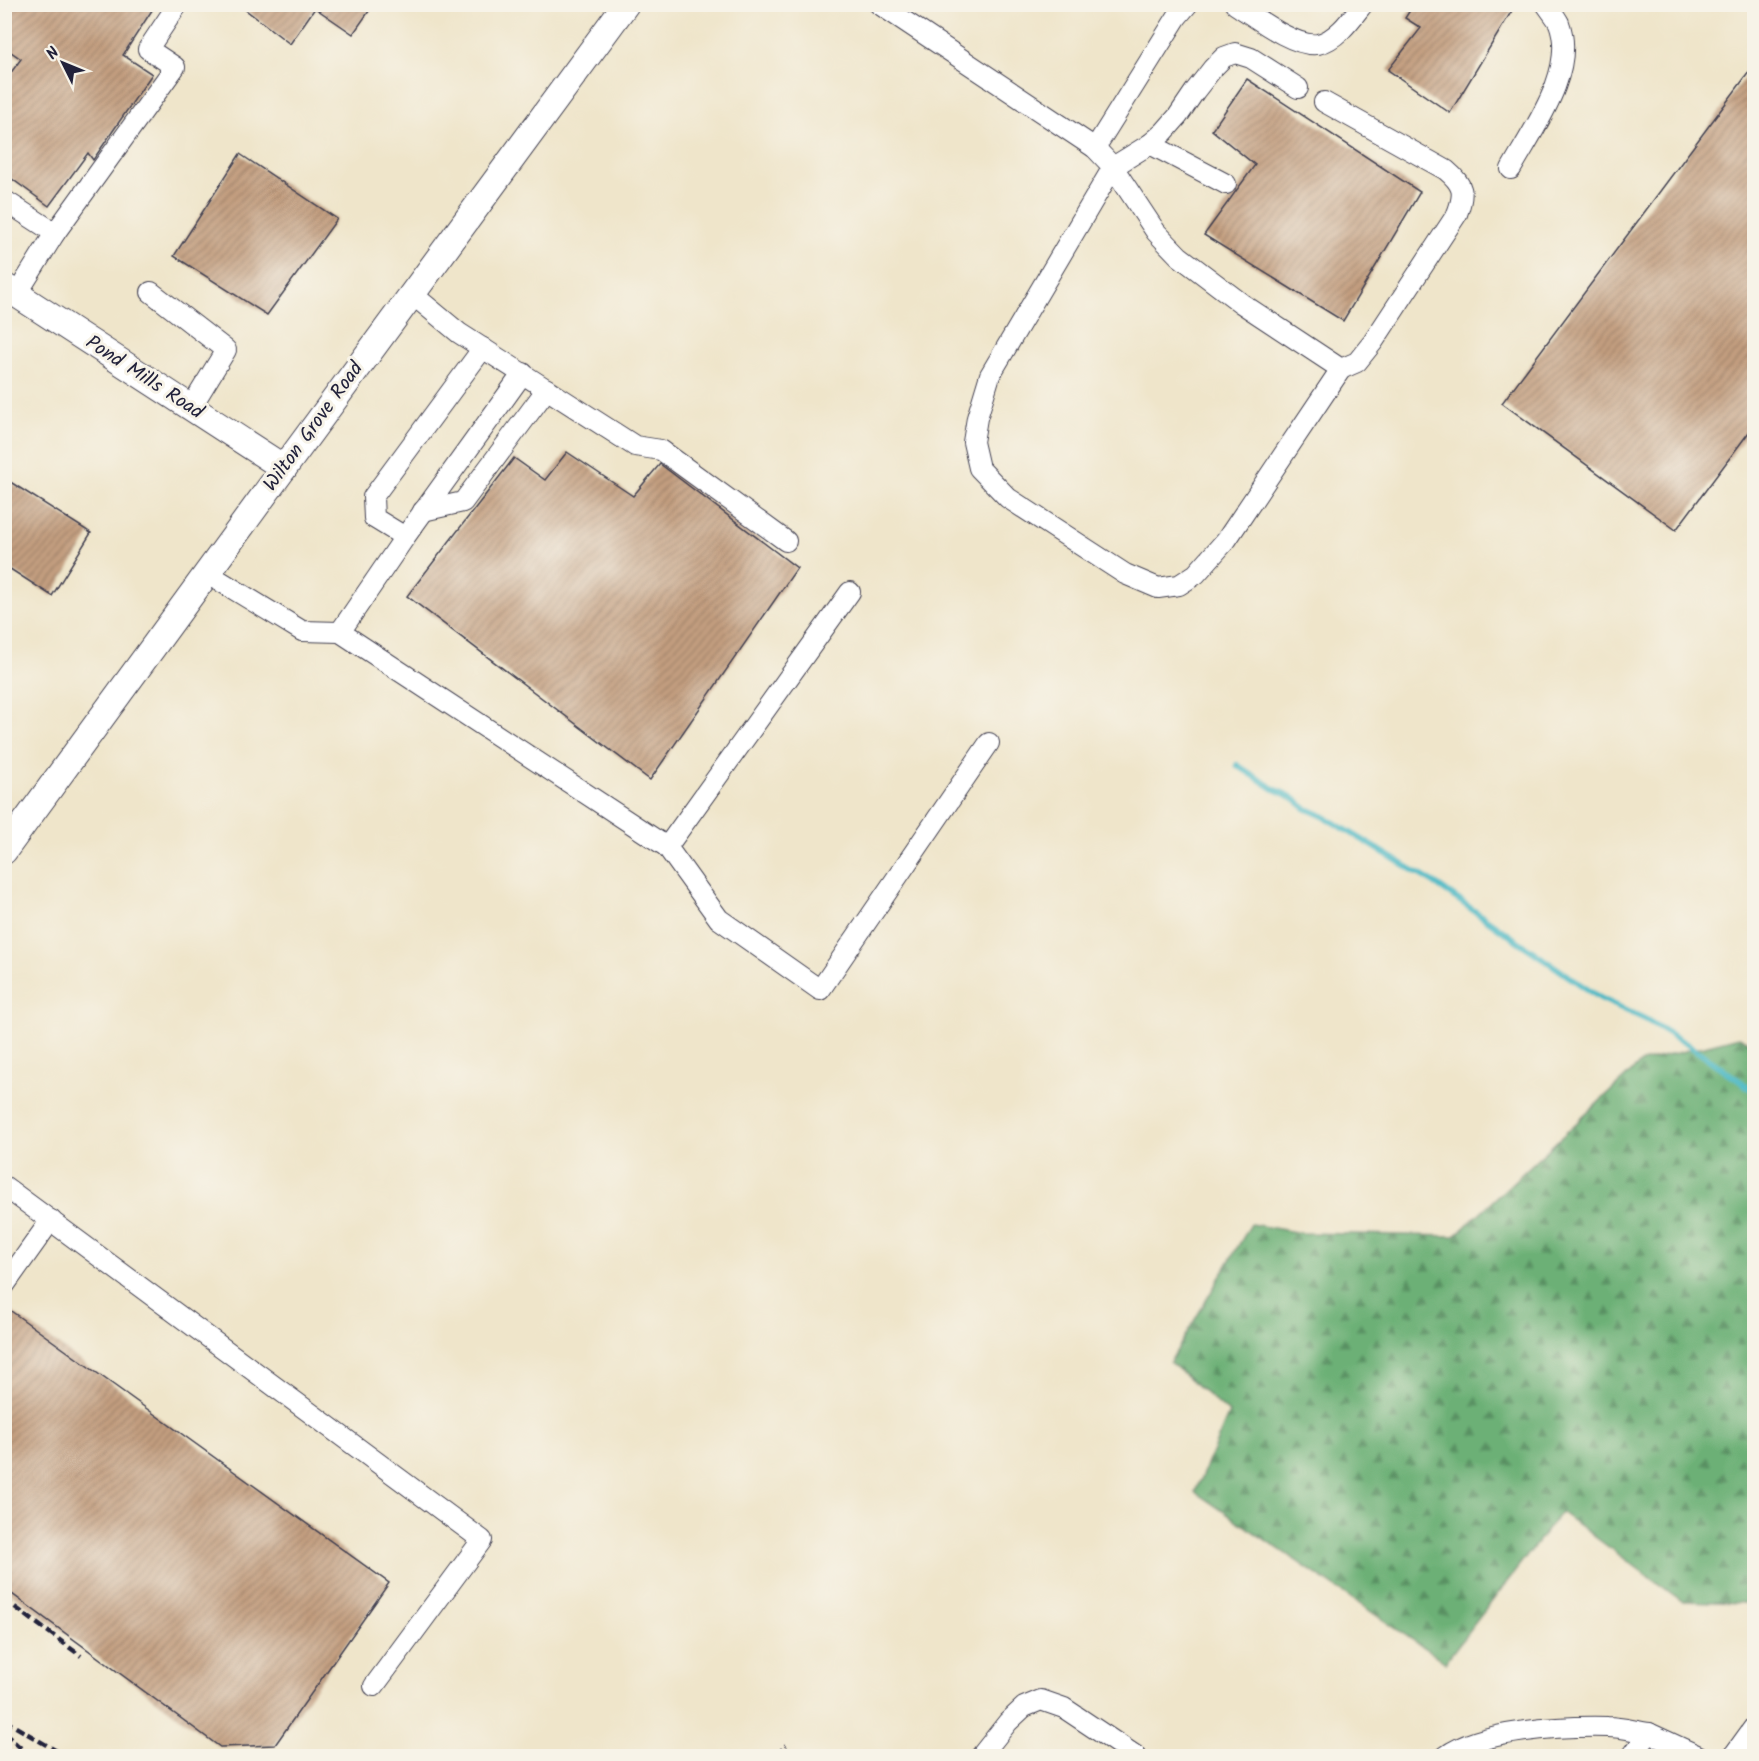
<svg xmlns="http://www.w3.org/2000/svg" width="1759" height="1761" font-family="Kalam,sans-serif">
<defs>
<pattern id="forest-firs" width="22" height="20" patternUnits="userSpaceOnUse" patternTransform="scale(1.5)"><rect width="22" height="20" fill="#6cb076"/><path d="M5 1l3.5 6h-7zM16 11l3.5 6h-7z" fill="#588f62"/></pattern>
<pattern id="building-hatch" width="6" height="6" patternUnits="userSpaceOnUse" patternTransform="scale(1.5)"><rect width="6" height="6" fill="#c39e7f"/><path d="M-1 1l2-2M0 6l6-6M5 7l2-2" fill="none" stroke="#9e8069"/></pattern>
</defs>
<rect width="100%" height="100%" fill="#f7f3e8"/>
<filter id="ink" filterUnits="userSpaceOnUse"><feTurbulence type="fractalNoise" baseFrequency=".0167" numOctaves="2"/><feDisplacementMap in="SourceGraphic" scale="12" xChannelSelector="R" yChannelSelector="G"/><feConvolveMatrix kernelMatrix="1 2 1 2 8 2 1 2 1" color-interpolation-filters="sRGB"/></filter>
<filter id="wash" filterUnits="userSpaceOnUse"><feTurbulence type="fractalNoise" baseFrequency=".008" numOctaves="4" result="noise"/><feDisplacementMap in="SourceGraphic" scale="24" xChannelSelector="R" yChannelSelector="G"/><feGaussianBlur stdDeviation="1.35" result="paint"/><feColorMatrix in="noise" values="0 0 0 0 0 0 0 0 0 0 0 0 0 0 0 0 0 1.4 0 .05"/><feComposite in="paint" operator="in"/></filter>
<g filter="url(#wash)">
<rect width="100%" height="100%" fill="#efe5ca"/>
<!-- forest -->
<path fill="url(#forest-firs)" stroke="#476958" stroke-width="1.5" d="M1739,1037L1754,1045V1599L1747,1603L1682,1601L1561,1512L1445,1662L1195,1492L1229,1413L1170,1362L1251,1224L1301,1233L1455,1236L1642,1062Z"/>
<g fill="none" stroke-linecap="round" stroke-linejoin="round">
<!-- stream -->
<path stroke="#4ab8c4" stroke-width="6" d="M1237,765L1274,789L1292,797L1305,808L1323,816L1434,883L1600,998L1645,1019L1690,1046L1754,1091"/>
</g>
<g id="blocks">
<!-- building -->
<g fill="url(#building-hatch)">
<path d="M4,4H156L123,55L152,74L93,160L88,153L49,206L4,173V82L21,59L4,47Z"/>
<path d="M238,4H374L353,34L315,8L290,44Z"/>
<path d="M1414,4H1516L1450,113L1388,70L1421,28L1405,18Z"/>
<path d="M1755,64V424L1676,530L1502,403Z"/>
<path d="M1247,79L1420,192L1343,321L1204,235L1255,165L1212,130Z"/>
<path d="M240,154L337,219L267,315L174,256Z"/>
<path d="M567,452L633,496L660,464L797,568L650,780L407,596L514,458L545,480Z"/>
<path d="M4,478L91,533L52,596L4,565Z"/>
<path d="M4,1306L389,1583L275,1745L220,1747L4,1588Z"/>
</g>
</g>
</g>
<g filter="url(#ink)">
<use href="#blocks" fill-opacity="0" stroke="#413f50" stroke-width="1.5"/>
<g fill="none" stroke-linecap="round" stroke-linejoin="round">
<!-- minor casing -->
<g stroke="#413f50" stroke-width="22">
<g id="minor">
<path d="M879,4L1095,148L1113,167L1156,232L1179,256L1241,303L1341,369L1357,362L1373,342L1457,214C1465,193 1464,185 1446,170L1324,102"/>
<path d="M1235,4C1255,17 1295,48 1318,44C1337,40 1352,18 1363,4"/>
<path d="M1298,88L1251,58L1235,53L1224,57L1213,68L1195,91L1178,116L1164,132L1150,144L1113,167L990,375L977,418L973,442L979,468L1008,498L1125,574L1158,588L1179,585L1196,574L1227,539L1341,369"/>
<path d="M1150,144L1226,184"/>
<path d="M1095,148L1177,17L1188,4"/>
<path d="M1511,169C1533,129 1577,71 1559,23C1556,17 1550,10 1546,4"/>
<path d="M4,200L55,233L17,294"/>
<path d="M55,233L175,67L148,49L178,4"/>
<path d="M151,292L226,350L190,409"/>
<path d="M412,294L459,333L635,446L661,450L786,541"/>
<path d="M483,348L373,497L374,518L405,537L523,373"/>
<path d="M423,511L463,502L547,389"/>
<path d="M207,573L302,631L340,632L667,847L850,592"/>
<path d="M340,632L405,537"/>
<path d="M667,847L719,919L820,990L989,743"/>
<path d="M4,1186L482,1540L374,1686"/>
<path d="M4,1286L51,1220"/>
<path d="M981,1756L1008,1722L1024,1707L1041,1700L1064,1708L1136,1756"/>
<path d="M1446,1756C1481,1730 1563,1726 1608,1727C1621,1727 1635,1731 1649,1733"/>
<path d="M1632,1756L1649,1733L1699,1756"/>
<path d="M1733,1756L1754,1727"/>
</g>
</g>
<!-- major casing -->
<g stroke="#413f50" stroke-width="28">
<g id="major">
<path d="M4,286L284,468"/>
<path d="M4,851L284,468L626,4"/>
</g>
</g>
<!-- minor -->
<use href="#minor" stroke="#fff" stroke-width="20"/>
<!-- major -->
<use href="#major" stroke="#fff" stroke-width="26"/>
<!-- rail -->
<g stroke="#22223b" stroke-width="4.5" stroke-dasharray="9 4.5" stroke-linecap="butt">
<path d="M4,1599L81,1656"/>
<path d="M4,1720L65,1756"/>
<path d="M4,1733L30,1756"/>
<path d="M777,1756L786,1745"/>
</g>
</g>
</g>
<g text-anchor="middle" dominant-baseline="central" stroke-width="6" stroke-linejoin="round" paint-order="stroke">
<!-- street labels -->
<g font-size="20" fill="#22223b" stroke="#f7f3e8">
<text transform="translate(144 378) rotate(33)">Pond Mills Road</text>
<text transform="translate(314 427) rotate(-54)">Wilton Grove Road</text>
</g>
</g>
<!-- margin -->
<rect width="1759" height="1761" fill="none" stroke="#f7f3e8" stroke-width="24"/>
<!-- north arrow -->
<g transform="translate(63 63) rotate(313)" stroke="#f7f3e8" stroke-width="4.5" paint-order="stroke">
<path d="M0-4.5L10 22L0 15L-10 22Z" fill="#22223b"/>
<text y="-9" font-size="16" font-weight="bold" text-anchor="middle" fill="#22223b">N</text>
</g>
</svg>
